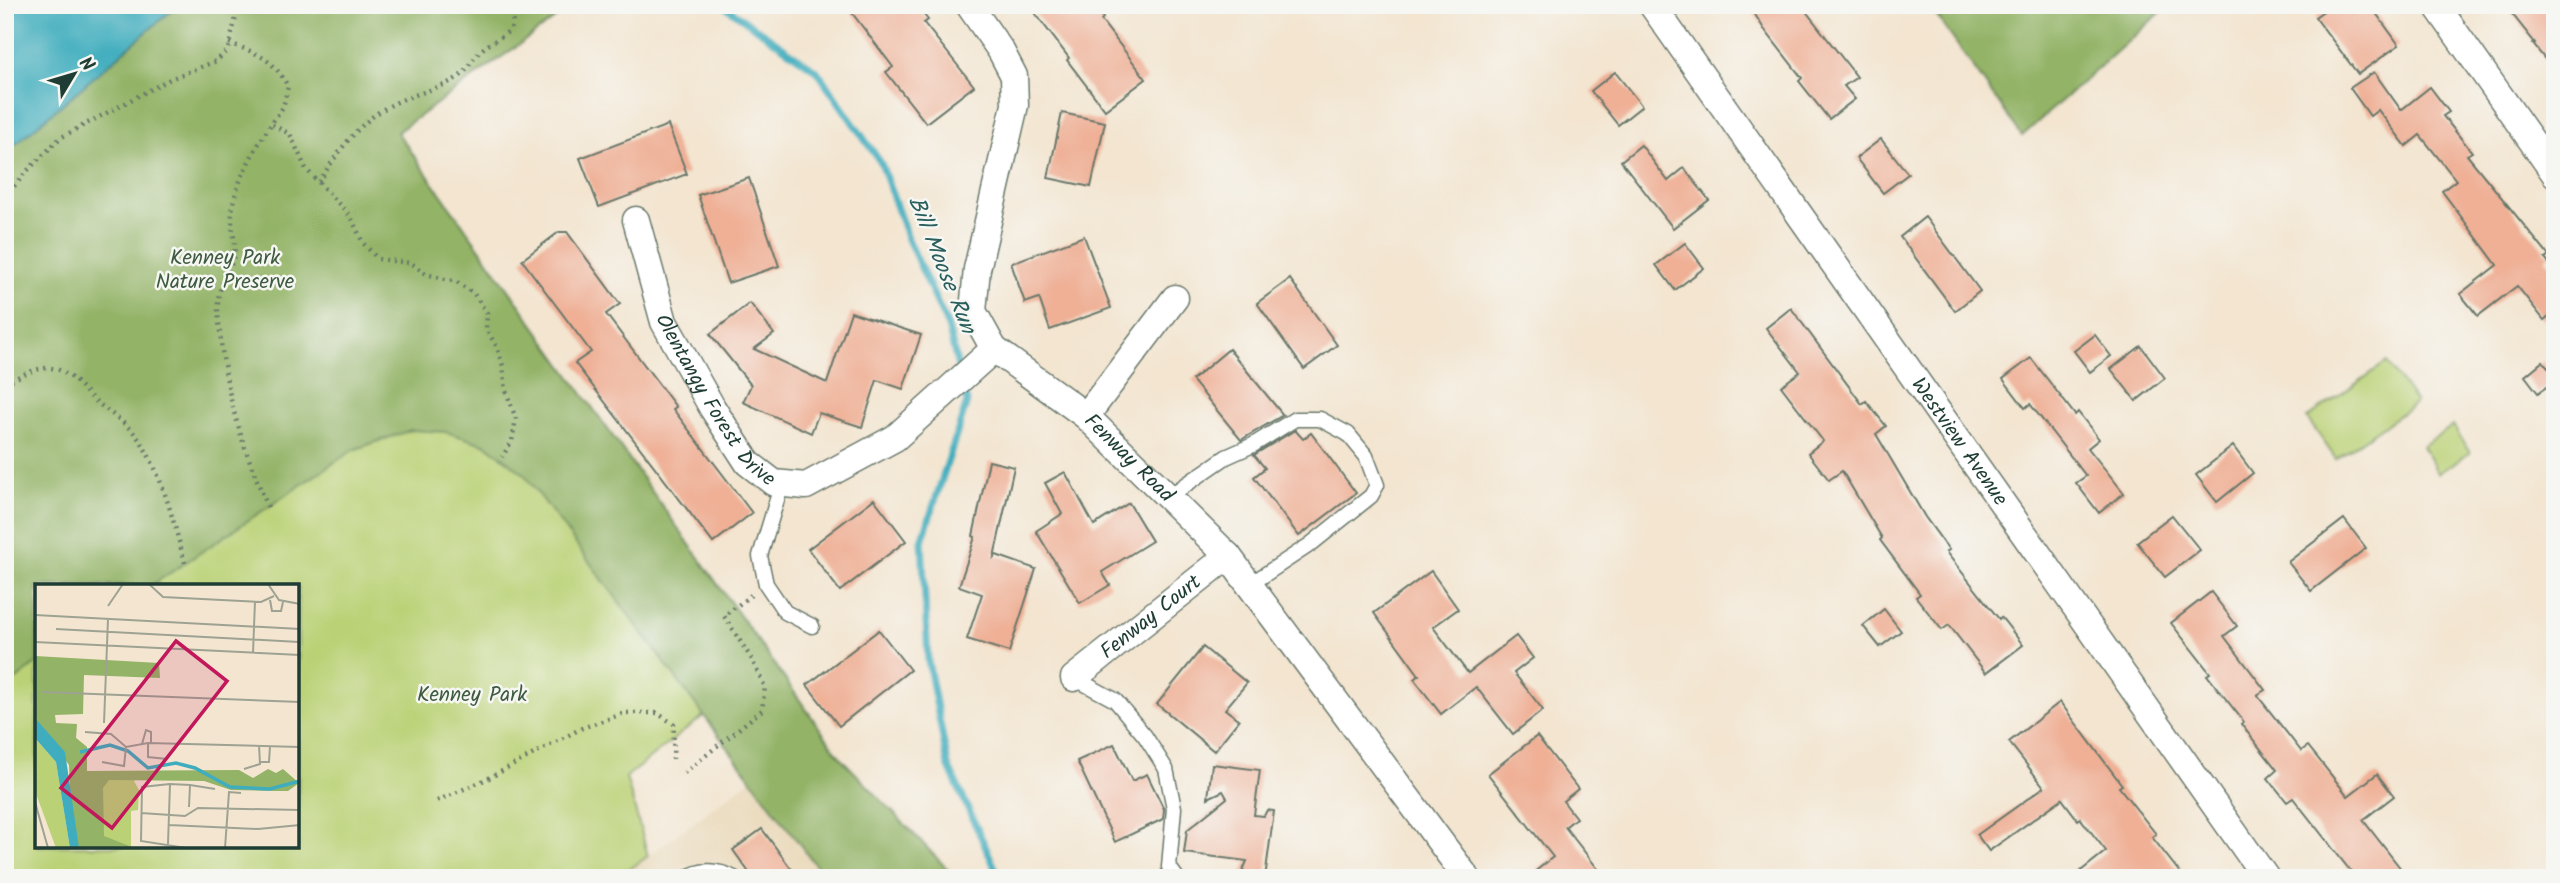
<svg xmlns="http://www.w3.org/2000/svg" width="2560" height="883" font-family="Kalam,sans-serif">
<rect width="100%" height="100%" fill="#f6f6f2"/>
<filter id="ink" filterUnits="userSpaceOnUse"><feTurbulence type="fractalNoise" baseFrequency=".0143" numOctaves="2"/><feDisplacementMap in="SourceGraphic" scale="14" xChannelSelector="R" yChannelSelector="G"/><feConvolveMatrix kernelMatrix="1 2 1 2 8 2 1 2 1" color-interpolation-filters="sRGB"/></filter>
<filter id="wash" filterUnits="userSpaceOnUse"><feTurbulence type="fractalNoise" baseFrequency=".00686" numOctaves="4" result="noise"/><feDisplacementMap in="SourceGraphic" scale="28" xChannelSelector="R" yChannelSelector="G"/><feGaussianBlur stdDeviation="1.57" result="paint"/><feColorMatrix in="noise" values="0 0 0 0 0 0 0 0 0 0 0 0 0 0 0 0 0 1.4 0 .05"/><feComposite in="paint" operator="in"/></filter>
<g filter="url(#wash)">
<rect width="100%" height="100%" fill="#f3e5d0"/>
<!-- built -->
<path fill="#ead9ba" d="M750,780L825,878H617L690,825Z"/>
<!-- green -->
<g fill="#bad175" stroke="#6c8754" stroke-width="2" fill-rule="evenodd">
<path d="M178,5H574L397,132L840,757L703,716L626,777L648,856L617,878H5V153ZM37,586H298V846H37Z"/>
<path d="M2387,362L2416,403L2336,459L2307,418Z"/>
<path d="M2453,426L2470,453L2438,473L2422,446Z"/>
</g>
<!-- forest -->
<g fill="#93b366" stroke="#59784d" stroke-width="2">
<path d="M178,5H574L397,132L840,757L956,878H825L523,473L487,445L446,432L411,430L353,450L152,585L37,586V663L5,688V153Z"/>
<path d="M1929,5H2169L2022,136Z"/>
</g>
<!-- water -->
<path fill="#40adbe" stroke="#307579" stroke-width="2" d="M5,5H178L5,153Z"/>
<g fill="none" stroke-linecap="round" stroke-linejoin="round">
<!-- stream -->
<g stroke="#40adbe" stroke-width="7">
<path d="M723,5L817,71L881,163L908,239L948,327L959,371"/>
<path d="M963,386L967,402L922,541L928,661L948,765L998,874L1005,878"/>
</g>
</g>
<g id="blocks">
<!-- building -->
<g fill="#efb096">
<path d="M846,5H916L928,20L924,23L974,86L926,123L886,72L893,67Z"/>
<path d="M1029,5H1093L1103,18L1101,20L1146,79L1105,110L1067,60L1069,58Z"/>
<path d="M1749,5H1801L1857,77L1844,86L1855,99L1829,119L1799,81L1802,78L1764,29Z"/>
<path d="M2332,5H2370L2399,45L2358,74L2315,17Z"/>
<path d="M2505,5H2555V72L2533,44L2535,43Z"/>
<path d="M1615,72L1642,106L1618,125L1591,91Z"/>
<path d="M2374,72L2401,110L2430,87L2449,112L2443,116L2472,152L2467,155L2549,256L2545,259L2555,271V311L2544,320L2517,286L2478,316L2460,294L2497,265L2442,191L2456,180L2420,135L2406,146L2378,110L2370,116L2350,88Z"/>
<path d="M1062,113L1105,122L1091,187L1048,178Z"/>
<path d="M668,125L687,174L599,207L580,158Z"/>
<path d="M1881,139L1908,174L1883,193L1856,158Z"/>
<path d="M1641,145L1668,181L1684,168L1709,200L1673,228L1621,161Z"/>
<path d="M749,178L779,266L728,283L698,195Z"/>
<path d="M1925,217L1980,291L1955,311L1900,237Z"/>
<path d="M559,232H567L620,304L606,314L676,407L673,409L752,513L713,543L575,363L591,352L522,260Z"/>
<path d="M1084,236L1111,308L1050,330L1039,298L1025,303L1011,263Z"/>
<path d="M1685,243L1704,268L1675,290L1656,265Z"/>
<path d="M1290,279L1337,345L1304,369L1257,303Z"/>
<path d="M750,303L774,334L754,349L827,383L851,312L921,335L903,389L877,380L862,427L819,413L811,433L743,402L751,385L710,334Z"/>
<path d="M1791,308L1862,404L1866,401L1886,426L1876,434L1925,517L1949,550L1946,552L1999,619L2001,617L2023,645L1986,673L1949,625L1942,630L1916,597L1920,594L1880,540L1882,538L1842,471L1829,480L1808,453L1823,441L1781,386L1800,372L1766,328Z"/>
<path d="M2095,335L2111,356L2090,372L2074,351Z"/>
<path d="M2141,346L2165,378L2136,401L2111,369Z"/>
<path d="M1229,349L1283,415L1241,440L1192,380Z"/>
<path d="M2031,358L2075,415L2078,412L2099,439L2088,448L2124,493L2099,513L2076,483L2086,476L2030,404L2025,408L2003,379Z"/>
<path d="M2543,361L2555,376V381L2538,393L2525,376Z"/>
<path d="M1295,430L1303,439L1311,433L1356,493L1299,536L1254,477L1265,468L1254,455Z"/>
<path d="M2233,446L2253,473L2217,502L2196,475Z"/>
<path d="M989,461L1014,467L994,557L996,555L1036,569L1009,652L967,639L982,594L959,586L975,537L973,536Z"/>
<path d="M1065,472L1094,525L1129,503L1152,541L1102,572L1110,585L1080,603L1036,531L1062,514L1045,483Z"/>
<path d="M874,499L906,541L840,591L808,549Z"/>
<path d="M2172,515L2200,550L2165,577L2137,542Z"/>
<path d="M2344,519L2366,548L2311,591L2288,562Z"/>
<path d="M1431,571L1458,609L1433,627L1468,673L1516,636L1533,658L1514,673L1543,710L1513,734L1476,687L1441,714L1414,679L1419,675L1374,613Z"/>
<path d="M2211,592L2237,626L2224,636L2265,690L2257,695L2301,751L2308,746L2348,796L2377,774L2394,796L2363,820L2408,878H2356L2293,798L2287,802L2268,778L2277,770L2241,724L2244,722L2207,675L2210,673L2171,623Z"/>
<path d="M1884,609L1901,631L1880,647L1863,626Z"/>
<path d="M879,630L910,670L839,726L807,685Z"/>
<path d="M1203,647L1247,683L1225,709L1239,720L1214,751L1157,704Z"/>
<path d="M2060,702L2122,785L2119,787L2156,834L2152,837L2184,878H2072L2106,851L2080,818L2078,820L2062,799L1989,851L1977,835L2044,787L2009,742Z"/>
<path d="M1537,736L1578,789L1563,801L1576,818L1565,827L1605,878H1527L1553,857L1488,774Z"/>
<path d="M1114,744L1132,781L1147,774L1164,809L1163,819L1115,842L1077,761Z"/>
<path d="M1212,764L1260,770L1254,815L1264,816L1267,810L1274,811L1265,878H1240L1247,861L1184,853L1187,830L1227,798L1223,791L1208,798Z"/>
<path d="M762,829L798,878H753L733,850Z"/>
</g>
</g>
</g>
<g filter="url(#ink)">
<use href="#blocks" fill-opacity="0" stroke="#69786b" stroke-width="2"/>
<g fill="none" stroke-linecap="round" stroke-linejoin="round">
<!-- service casing -->
<g stroke="#69786b" stroke-width="17">
<g id="service">
<path d="M782,483L760,556L766,584L785,612L812,626"/>
<path d="M1168,497L1226,457L1253,445L1295,419H1320L1348,434L1366,456L1377,485L1371,496L1311,544L1249,585"/>
<path d="M1074,678L1115,700L1145,736L1166,769L1174,808L1169,867L1177,878"/>
<path d="M687,878C700,868 719,870 734,878"/>
</g>
</g>
<!-- minor casing -->
<g stroke="#69786b" stroke-width="29">
<g id="minor">
<path id="s1" d="M969,5L1001,51L1014,76L1015,105L977,269L973,311L994,349L1086,416L1228,556L1467,878"/>
<path id="s2" d="M1652,5L2266,878"/>
<path d="M2436,5L2555,174"/>
<path id="s3" d="M636,220L664,322L713,409L748,463L774,483L806,486L895,438L994,349"/>
<path d="M1086,416L1175,298"/>
<path id="s4" d="M1074,678L1228,556"/>
</g>
</g>
<!-- path -->
<g stroke="#69786b" stroke-width="4.5" stroke-dasharray="2 5" stroke-linecap="butt">
<path d="M229,43C257,53 274,59 288,87L283,107L271,124L290,134L306,169L351,217L363,243L378,259L411,263L426,274L457,282L474,294L487,313L486,329L497,347L503,366L506,391L516,419L512,441L502,457"/>
<path d="M319,182C337,153 359,121 391,105C413,93 440,90 460,76C468,70 471,62 477,55C485,44 501,39 511,29L516,5"/>
<path d="M5,197L27,171L60,138L170,79L216,61L228,50L239,5"/>
<path d="M5,383C19,377 35,367 51,368C69,370 81,388 93,399C108,412 126,422 138,438C163,474 173,521 185,563"/>
<path d="M268,507C244,450 228,404 221,342C220,327 216,309 219,294C222,280 232,268 234,254C237,243 232,234 232,222C230,189 254,151 271,124"/>
<path d="M684,773L762,710L765,687L751,658L724,616L751,595"/>
<path d="M437,801L489,778L582,728L625,713H657L674,724L673,759"/>
</g>
<!-- service -->
<use href="#service" stroke="#fff" stroke-width="14"/>
<!-- minor -->
<use href="#minor" stroke="#fff" stroke-width="26"/>
</g>
</g>
<g text-anchor="middle" dominant-baseline="central" stroke-width="5" stroke-linejoin="round" paint-order="stroke">
<!-- park labels -->
<g font-size="21" fill="#3e5b41" stroke="#f6f6f2">
<text x="225" y="258">Kenney Park<tspan x="225" dy="24">Nature Preserve</tspan></text>
<text x="472" y="695">Kenney Park</text>
</g>
<!-- street labels -->
<g font-size="21" fill="#1f3d34" stroke="#f6f6f2">
<text stroke="none"><textPath href="#s3" startOffset="200">Olentangy Forest Drive</textPath></text>
<text stroke="none"><textPath href="#s2" startOffset="534">Westview Avenue</textPath></text>
<text stroke="none"><textPath href="#s1" startOffset="541">Fenway Road</textPath></text>
<text stroke="none"><textPath href="#s4" startOffset="98">Fenway Court</textPath></text>
</g>
<!-- water labels -->
<g font-size="23" font-style="italic" fill="#295f5d" stroke="#f6f6f2">
<text transform="translate(941 265) rotate(68)">Bill Moose Run</text>
</g>
</g>
<!-- overview -->
<g transform="translate(35 584)">
<rect width="264" height="264" fill="#f3e5d0"/>
<path d="M42,140L41,154L52,163V187L107,190L99,197L104,206L103,226L96,227V264H44L36,233ZM0,154L21,178L35,264H21L0,207Z" fill="#bad175"/>
<path d="M0,72L124,79L125,94L49,91L48,130L20,131L21,139L42,140L41,154L52,163V187L204,186L218,194L233,185L241,189L248,185L264,199L253,207H240L196,206L169,197L74,196L68,204L69,252L97,263L44,264L36,233L34,181L0,134Z" fill="#93b366"/>
<path d="M0,134L30,168L44,264H35L21,178L0,154Z" fill="#40adbe"/>
<path fill="none" stroke="#40adbe" stroke-width="3.5" d="M45,168L75,161L93,167L113,184L141,179L160,184L195,203L235,205L265,197"/>
<path fill="none" stroke="#9ea292" stroke-width="2" d="M114,0L128,13L226,18L239,12M233,0L244,16L265,20M235,16L237,27H246L248,18M73,22L88,0M0,31L265,45M21,45L264,58M0,58L265,71M218,69L220,17M7,108L265,118M69,139L73,35M50,148L76,150L91,163L113,159L265,163M113,159V173L132,175M107,160L111,146L116,148V159M67,178L89,182L91,163M225,178H234L235,162M209,185L225,180L224,161M135,200L107,203L106,257L151,264M155,201L180,205M0,218L13,264M106,229L150,232L163,224L265,226M134,241L223,245L265,241M133,260L135,200L155,201L154,223M190,264L194,208L206,209"/>
<path fill="#c2185b" fill-opacity="0.15" stroke="#c2185b" stroke-width="3.5" d="M141,57L192,97L77,244L26,204Z"/>
<rect width="264" height="264" fill="none" stroke="#1f3d34" stroke-width="3.5"/>
</g>
<!-- margin -->
<rect width="2560" height="883" fill="none" stroke="#f6f6f2" stroke-width="28"/>
<!-- north arrow -->
<g transform="translate(74 74) rotate(52)" stroke="#f6f6f2" stroke-width="5" paint-order="stroke">
<path d="M0-5L12 26L0 18L-12 26Z" fill="#1f3d34"/>
<text y="-10" font-size="19" font-weight="bold" text-anchor="middle" fill="#1f3d34">N</text>
</g>
</svg>
